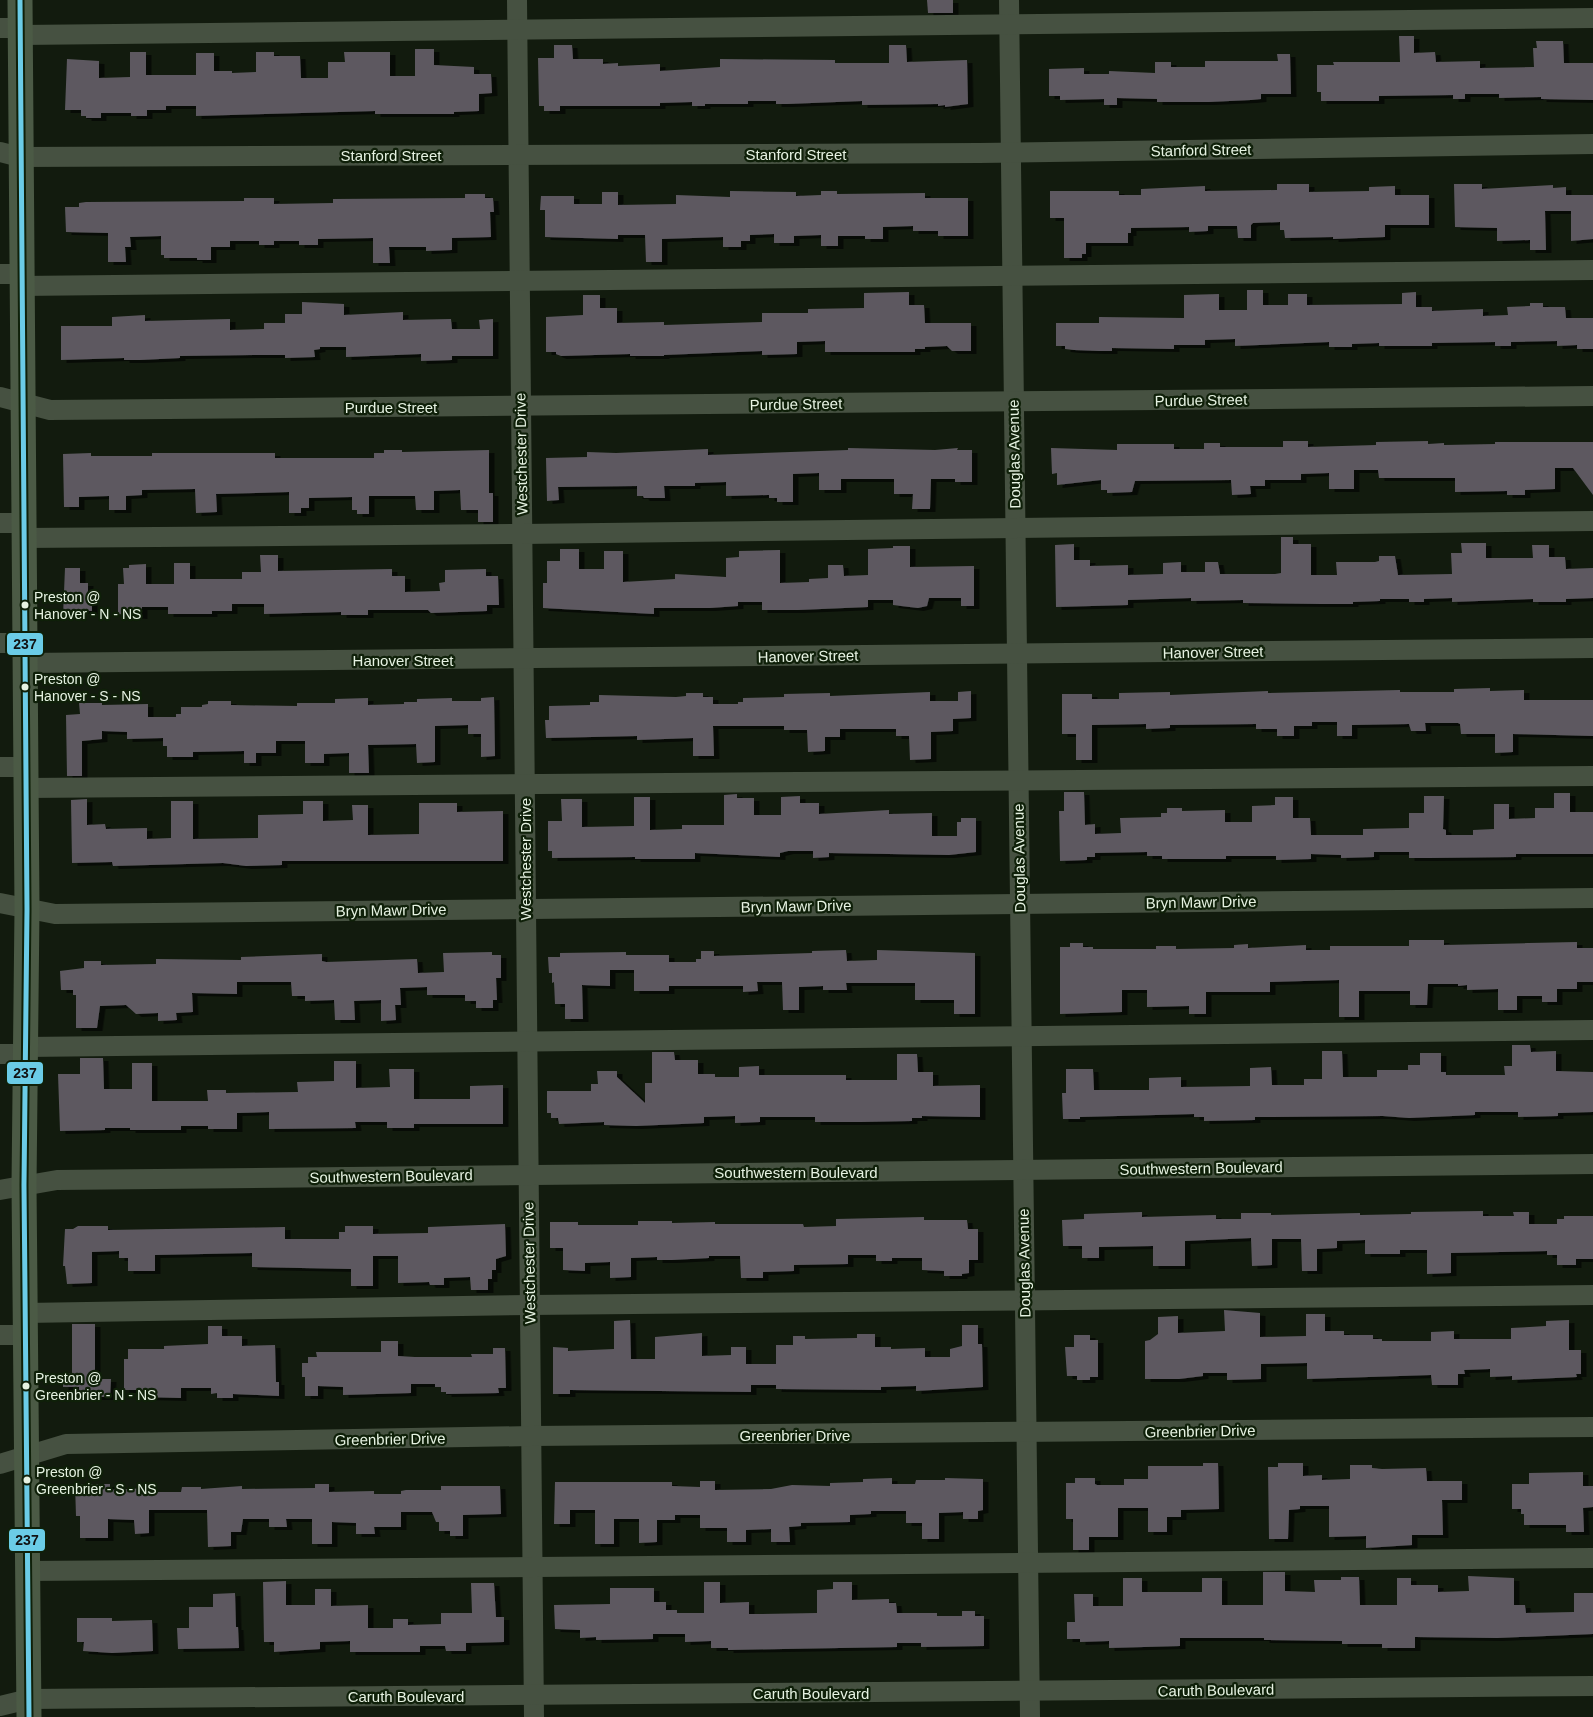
<svg xmlns="http://www.w3.org/2000/svg" width="1593" height="1717" font-family="Arial,sans-serif">
<defs>
<filter id="shadow"><feDropShadow dx="5.5" dy="3" stdDeviation="0" flood-color="#0009"/></filter>
</defs>
<rect width="100%" height="100%" fill="#121b0e"/>
<!-- building -->
<g fill="#5d5960" filter="url(#shadow)">
<path d="M927,0H953V13H928Z"/>
<path d="M1399,36H1414V53L1435,52L1436,62L1480,61V68L1534,67L1533,48H1537L1536,41H1563L1564,63H1593V100L1541,99V97L1499,98V94H1465V99H1453V95L1379,96V101H1321V92H1317V65H1334L1333,62H1400Z"/>
<path d="M554,45H572L573,59H603V64L618,63V66L660,64V71L720,67V59L835,60V63H889V45H906L907,62L967,60L968,104L945,107V105L938,106V104L862,105V101L787,104H776V101H748V104H705V106H692V102L660,103V106H560V111H544V106H539L538,58H554Z"/>
<path d="M415,49H434V65L474,67V74H491L492,93L479,94V111L454,112V114H375V111L196,116V106H166V110H147V116H131V113H101V118H86V116H81V110H65L67,59L99,61V78L130,77V52H146V75H196V53H214V71H232V73L256,72V52H274V56H300L301,78H328V62H345L344,52H390V76H415Z"/>
<path d="M1277,54H1290L1291,94H1261V99L1251,100L1209,102H1157V99L1117,98V105H1104V99L1060,100V96H1049V69L1084,68V74H1109V71L1155,73V62H1171V67H1205V61H1278Z"/>
<path d="M1277,184H1309V192L1369,191V187L1395,186V195H1429V225H1385V237L1333,239V237L1285,238L1284,230H1280V222L1253,223L1251,225V238H1238L1237,226H1208V231L1189,232V227L1131,228V233H1128V243H1086V254H1082V258H1064V218H1050V191H1119V195H1141V189L1205,186V191L1277,190Z"/>
<path d="M1454,184H1482V189L1553,185V188L1566,187V195H1593V239L1571,241V211H1545L1546,250H1530V240L1497,241V228L1455,227Z"/>
<path d="M730,191L796,192V196L821,195V191H837V194L925,193V198H968V236H938V231H913V226L883,227V239H865V236H838V246H821V235L794,236V243H774V234L750,235V241H741V247H723V237L662,239V262H646L645,235H618V239L545,237V210H540L541,196H574V204H602V192H618V205L676,204V195L730,197Z"/>
<path d="M465,194H485V198H493L494,212H490L491,237L452,238V250L426,251V247H389L390,263H373V238L318,239V245H299V241H274V245H259V241H230V247H211V260H197V258H164V255H161V236L130,237L131,247H125L126,262H108V233L66,232L65,207H79V203L86,202L244,201V198H274V204L333,203V199L465,198Z"/>
<path d="M1247,290H1263V305H1288V294H1307V305L1402,304V293L1416,292V307H1432V311L1483,309V316L1508,315L1507,307L1530,306V303H1543V307H1565L1566,318H1593V349H1577V345L1557,346V341L1511,342V346H1495V342L1432,343V346H1379V343L1352,344V347H1329V342L1235,346V339L1205,340V345H1174V349L1112,348V351H1099L1074,350L1065,349V346H1056V323H1099V317L1184,318V295L1219,294V310H1247Z"/>
<path d="M909,292V305H924L925,323H971V351H952L947,346L925,347V349H915V352H825V341L797,342V354L762,355V351L664,355V356H630V354L561,356L556,354V352H546V317L583,315V295H600V308H617V323L664,322V325L762,322V313H808V309L864,308V293Z"/>
<path d="M302,302L344,304V315L403,312V320L451,319L452,329H480L479,320L493,319V356H452V360L421,361V354L346,357V347H320V349L314,350L315,357L285,358V355H253L180,356V358L140,360H124V358L61,360V326H112V317L145,315V321L230,319V330L264,329V323H285V314H302Z"/>
<path d="M1283,441H1308V447L1376,445V442L1428,441V444L1444,443V445L1495,444V442H1593V495L1573,468H1555V489L1525,490V495H1507V491L1455,492V478H1379L1378,470H1354V489H1329V473L1301,474V480H1265V486H1250L1251,494L1232,495L1231,480L1135,481L1132,492L1107,493V490H1101V480L1057,485V473L1052,474L1051,448L1117,450V444H1174V449H1204V443H1220V447H1283Z"/>
<path d="M848,448L935,450L958,448L957,450H972V482H955V479H931L930,509H912L913,494H894V479H841V490H819V473L793,474V502H777V498H769V495L726,496V482L695,483V486H664L665,498H644L643,496H637V486L558,487L559,500L547,501L546,458L587,457V452L616,453L708,449V455L848,450Z"/>
<path d="M384,450H402V452L489,450V493H493V522H478V510H461L460,490L434,491V510H416L415,496H369V514H357V510H352V497L309,498V508H301V513H289V492L216,494L217,512L196,513L195,489L142,490V495L126,496V510H109V496L79,497V507H64L63,454L91,453V456H152V453H275V458H374V453H384Z"/>
<path d="M1281,537H1293V544H1311V575H1337L1336,562H1375L1379,561V556H1395L1398,575L1452,574L1451,553H1462L1461,543H1486V558H1533L1532,545H1549V557H1565L1566,569L1593,568V598L1566,599V602H1533V599L1452,602V598L1424,599V602H1409V599H1380V601L1353,602V604H1322L1243,603V600L1191,601V598L1128,600V605L1056,607L1055,545L1074,544V560H1090V566L1128,565V575L1163,574V563L1181,562V572H1205V562H1218L1220,574H1275L1281,573Z"/>
<path d="M893,546H910V567L974,566V606H961V598H929L927,606L918,608L893,605V600H868V607L798,610H762V602H738V606L710,608H654V614L543,608V583H547V561H560V549H579V569H604V551H623V582L675,579V574L726,577V558L739,557V551L780,550V583L809,582V579L828,578V565H843L844,576L868,575V549L893,548Z"/>
<path d="M260,555H278V571L392,569V576H405V592L440,591L439,583L445,582V570L486,569V576H498L499,605H487V611L431,613L428,610H368V615H341V612L264,614V604H232V611H212V614H168V607H142V616L118,614V584H124L123,568H129V565L146,564V584H174V563H190V579H242V572H261Z"/>
<path d="M65,568H80V583H88V598H92V611H77V616H63Z"/>
<path d="M1490,688V691L1524,690V700H1593V736L1513,734V752L1495,753V734H1461L1460,724L1458,723H1425L1426,731H1411L1409,724L1352,725V736H1337V722H1312V726H1294V736H1277V729H1256V724L1170,725V728L1146,729V724L1092,725V760H1076V734H1062V694H1092V699H1119V693L1170,692V695L1268,691V693L1400,690V692H1454V689Z"/>
<path d="M971,691V718L953,719V731L931,732V759L910,760L909,736H896V729H840V737H825V751L808,752L807,730H784V726H713L714,756H693V738L637,740V736L546,738L545,720H549V706L590,705V702H599V695L676,697L686,696V693H703V697H713V704H738V702H743V698L784,697V694L830,693V696L930,692V701H958V692Z"/>
<path d="M494,697L495,756L481,757V734H468V725L435,726V762L417,763L416,744L368,745L369,773H349V753L324,754V763H305V741H276V753H256V763H244V751L193,752V757H167V746H163V738L127,739V732L102,731V739L82,741V776H67L66,715L80,714L79,703H102V705L148,704V717H176V714H181V707H202V705L208,704V701H231V705L297,706V703H335V699L368,698V705L404,704V702H417V699L452,698V701H481V698Z"/>
<path d="M1064,792H1084L1085,825L1095,824V834L1121,833L1120,818L1161,817V813H1167V808H1182V811L1225,810V822H1252V806L1275,805V797H1293V818H1310L1311,835H1363V829L1409,828V813H1424V796H1444L1443,829L1446,830V835H1473V830L1494,829V804H1509V819L1535,818V808H1554V793H1570V812H1593V854H1516V857L1429,858H1409V852H1374V857L1341,858V855L1311,854V859L1276,860V856H1226V859H1162V856H1147V852L1095,853V857H1087V860L1060,861L1059,811H1064Z"/>
<path d="M737,794V798H754V815H781V797L800,796V803H819V814L889,810V814L932,813V836H957V822H961V818H976V852L949,855L829,853V857L813,858V851H788L780,853V857L695,853V859H635V857L552,858V851H548V821H562L561,799H582V827L634,826V797H650V830L682,829V825H724V795Z"/>
<path d="M87,799V825L105,824L106,829L147,828V839L171,838V801H193V839L258,838V815L303,814V801H323V821L353,820L352,805H368V835L419,834V803H457V812L503,811V861H282V865L246,866L223,863L113,866L112,862L72,863L71,800Z"/>
<path d="M1409,940H1444V945L1577,942V948H1593V982H1577V989H1557V1002H1542V996H1517V1010H1498V989L1467,990V985L1458,986V984H1428L1427,1005H1410V991H1359V1017H1339V980L1270,982V992H1206V1014H1189V1006L1147,1007V990H1122V1012L1060,1014V947H1070V943H1083V947H1093V949H1156V946H1176V949L1234,948V945L1248,944V948L1306,945V950H1330V946H1409Z"/>
<path d="M846,950L847,961L877,960V950L975,953V1014H954V1000H915V983H846L847,990H823V986L799,987V1010H783L782,982H757L758,991L743,992V986H669V991H634V970H610V986L582,985L583,1019H565V1004H555L554,982L552,983V973H549L548,957H560V953L626,952V955H669V962H696V959H701V951H714V956L812,953V951Z"/>
<path d="M492,952V955H501V978H496L497,1000H493V1008H476V1001H465V995H427V987L400,988L401,1005H395L396,1020L381,1021V1000L354,1001L355,1020H335L334,1000L305,1001V996H292L291,982H237V994L192,993L193,1012L176,1013L177,1020L158,1021V1013L136,1014L126,1005L100,1006L97,1028H76V995H73V990H61L60,971L84,968V961H101V965L156,964V959L241,960V957L322,954V961L326,962L417,959L418,973L444,972L443,953Z"/>
<path d="M1512,1045H1530L1531,1052L1556,1051V1071L1593,1072V1112L1558,1113V1116L1518,1117V1112H1475V1115L1409,1118L1383,1116L1272,1117H1255V1120L1204,1121V1117H1194V1114L1080,1117V1119H1063L1062,1093H1066V1069H1093L1094,1090H1149V1078L1181,1077V1087L1250,1086V1068L1271,1067L1272,1085H1304V1079H1322V1051H1342L1343,1077H1377V1070H1408V1065H1420V1053H1441V1072H1446V1075H1505L1504,1066H1512Z"/>
<path d="M652,1052H674L675,1060H698V1074H715V1077H739V1067L759,1066V1075H846V1080H897V1054H917L918,1072H933V1086L980,1085V1117L922,1116V1118H912V1121L861,1122H815V1117H760V1122L735,1123V1116L704,1117V1123L636,1126L604,1125V1122L559,1124L558,1118H551V1113H547V1091H591V1084H598L597,1071H617V1077L645,1103V1083H652Z"/>
<path d="M80,1058H103L104,1089H132V1063H152V1101H208L207,1090H226V1093L298,1092L297,1082L334,1081V1061H356V1088L390,1087L389,1069H414V1099H470V1086L503,1085V1124H414V1128H387V1122H355L356,1128L269,1129V1112L237,1113V1129H208V1126H181V1130H130V1128H105V1130L60,1131L58,1074H80Z"/>
<path d="M1483,1211V1216H1514L1513,1212H1529V1224H1557V1219H1564V1216H1593V1259H1576V1265H1557V1255H1547V1251L1451,1253V1273L1427,1274V1250H1400V1254H1365V1240L1337,1241V1248L1317,1249V1271H1302L1301,1239H1272V1265L1252,1266L1251,1238L1185,1241V1266H1153V1246L1099,1247V1258H1082V1246H1063L1062,1220L1084,1219V1214L1142,1212V1217L1216,1215V1219H1241V1213H1271V1215L1360,1213V1215L1411,1214V1212Z"/>
<path d="M924,1217V1220H967L968,1229H978V1260H969V1273L962,1274V1276H944V1271L922,1270V1258H892V1261H876V1255H848V1264L794,1265V1271L763,1272V1278H741L740,1256H709V1258L672,1260H657V1257L631,1258V1277L610,1278V1262L585,1263V1271L563,1270V1248H550V1222H578V1225H638V1221H672V1223L715,1222V1224H803L804,1227L836,1226V1219Z"/>
<path d="M505,1224L506,1256L496,1259V1270H492V1279H488V1290H471L470,1277L444,1278V1285H430L429,1282L398,1283V1256H373V1286H351V1269L252,1267V1253L155,1255V1271H128V1258H119V1251L92,1252V1283L67,1284L65,1266H63L65,1229H73L78,1226H108V1230L285,1227V1239H339V1232H345V1226H373V1234L428,1233V1227Z"/>
<path d="M1224,1310L1260,1313V1337L1306,1336V1314H1325V1331H1344V1335H1373V1339H1382V1341H1431V1332L1454,1331V1339H1511V1328L1546,1326V1321L1569,1320V1350H1581V1374H1576L1577,1377L1512,1380V1376L1490,1377V1369L1464,1370L1465,1374H1458V1385H1432L1431,1375L1307,1379V1363L1261,1364V1379L1227,1380V1373H1203V1376L1179,1379H1145V1341L1150,1340L1158,1334V1317L1178,1316V1333L1225,1331Z"/>
<path d="M630,1320L631,1359H655V1337L702,1333V1356L731,1355V1347H746V1364H776V1345H793V1336H805V1339L857,1338V1334H875V1347H891V1349L925,1348V1357H950V1349L962,1346V1325H978V1344H982L983,1387L916,1391V1386L881,1387V1390L776,1389V1385H751V1392L570,1390V1394H553V1347L568,1348V1351L614,1349V1321Z"/>
<path d="M72,1324H95V1375L97,1379H111L110,1397H79V1387H63V1373H72Z"/>
<path d="M208,1326H222V1336H242V1346L275,1345L276,1382H279V1396L233,1394V1398H217V1393L211,1394V1388H181V1398L143,1397L142,1390H124V1359H128V1349H164V1346L208,1344Z"/>
<path d="M1074,1335H1090V1340H1098V1377H1090V1380H1077V1376H1067L1065,1347H1074Z"/>
<path d="M381,1341H398V1356L415,1357H472L471,1354H493V1348H505L506,1388H498L499,1393L446,1394V1392H441V1387H435V1384H411V1393L343,1395V1387L318,1386V1396H305V1377H302V1363H308V1357H317L316,1352H381Z"/>
<path d="M1203,1463H1218L1219,1509L1181,1510V1517H1167V1532H1148V1508H1118V1537H1089V1550H1073V1519H1066V1483H1075V1478H1095V1484L1097,1485H1124V1479H1148V1466H1203Z"/>
<path d="M1278,1463H1303V1476L1322,1475V1480L1350,1479V1465H1372V1468L1382,1469L1426,1468L1427,1481H1462V1500H1442L1443,1535H1412V1545L1366,1548V1536L1329,1537V1506H1300V1509L1289,1510L1288,1539H1269L1268,1467H1278Z"/>
<path d="M1583,1472V1486H1593V1507L1583,1508L1584,1532H1566V1525H1524V1514H1521V1509H1512V1484H1529V1473Z"/>
<path d="M892,1478V1484H915L916,1480H945V1478L983,1479V1510L978,1511V1519H963V1512L939,1513V1539H922V1523H906V1511H871V1514L850,1515V1522L801,1523V1526L789,1527L790,1542H771V1529L746,1530V1542H727V1528H700V1515H675V1520H657V1542L639,1543V1519H614V1544H595V1510H570V1524H554L555,1482H672V1486L700,1487V1481H715V1490L771,1489L792,1485L830,1486V1483L863,1482V1479Z"/>
<path d="M75,1484H110V1490L148,1488V1492H181L182,1487H201V1489L242,1486V1489L315,1488V1484H329V1492L374,1491V1494H401V1491L406,1490H441V1486H500L501,1514L463,1515V1536H450V1531H439V1522H436L432,1512H401V1527H374L375,1534H356V1523L332,1522V1544H312V1519H286L287,1527H269V1519H243L241,1532H231V1546L208,1547L207,1510H149V1533L135,1534L134,1520L108,1519V1538H80V1516H76Z"/>
<path d="M1263,1572H1285V1591L1315,1592L1314,1580H1341V1577H1359L1360,1605H1397V1578H1411V1585H1438V1592L1469,1591L1468,1576L1514,1578V1605H1525L1526,1613L1574,1612V1593H1593V1634L1497,1638L1415,1637V1648H1382V1644H1342V1641L1264,1640V1638H1180V1646L1109,1648V1641L1080,1642V1639H1067V1622H1075L1074,1594H1093V1606H1123V1578H1142V1592H1202V1578H1222V1605H1263Z"/>
<path d="M286,1581V1605H315V1589H331V1606L368,1605V1628H393V1619H408V1625L441,1624V1613H472L471,1583H494L496,1617H504V1642L466,1643V1651H446L445,1646H420V1652H350V1641L320,1642V1649L274,1652V1642H264L263,1582Z"/>
<path d="M704,1582H720V1603L749,1602V1614H762L817,1613V1590L833,1589V1582H852V1600L889,1599V1603H896L897,1613H937V1616H962V1611H975V1616H984V1646L921,1647V1643H897V1647L728,1650V1648H711V1641L685,1642V1634H653V1639L596,1640V1637L580,1638V1630L555,1629L554,1605L610,1604V1588H654V1602H666V1610H677V1613H704Z"/>
<path d="M235,1593L236,1627H238L239,1648L178,1649L177,1628H189V1607H213V1594Z"/>
<path d="M77,1618H112V1621L152,1620L153,1651L112,1653L83,1651L84,1642H77Z"/>
</g>
<g fill="none" stroke-linecap="round" stroke-linejoin="round">
<!-- minor -->
<g stroke="#465141" stroke-width="20">
<path d="M517,0L534,1717"/>
<path d="M1009,0L1030,1717"/>
<path d="M0,28H20"/>
<path d="M21,35L1593,18"/>
<path d="M0,152L20,157L979,153L1593,144"/>
<path d="M0,274H21"/>
<path d="M20,286L1593,270"/>
<path d="M0,397L50,410L1593,396"/>
<path d="M0,523H23"/>
<path d="M23,538L522,534L1593,521"/>
<path d="M0,643H24"/>
<path d="M24,663L1593,648"/>
<path d="M0,767H25"/>
<path d="M25,788L1593,776"/>
<path d="M0,903L55,914L1593,898"/>
<path d="M25,1047L1593,1030"/>
<path d="M0,1054H25"/>
<path d="M0,1190L57,1180L1593,1164"/>
<path d="M25,1313L530,1305L1593,1295"/>
<path d="M0,1335H25"/>
<path d="M0,1464L66,1444L531,1436L1593,1427"/>
<path d="M27,1571C549,1569 1071,1561 1593,1558"/>
<path d="M0,1706L29,1699L1593,1686"/>
</g>
<!-- major -->
<path stroke="#4b5a45" stroke-width="25" d="M20,0L27,909L24,1185L29,1717"/>
<!-- bus-1 casing -->
<g stroke="#0f2009" stroke-width="9">
<path id="bus-1" d="M20,0L27,909L24,1185L29,1717"/>
</g>
<!-- bus-1 -->
<use href="#bus-1" stroke="#6bcce7" stroke-width="5"/>
</g>
<!-- markers -->
<g fill="#e6f2e2" stroke="#0f2009" stroke-width="2">
<circle cx="25" cy="605" r="4.5"/>
<circle cx="25" cy="687" r="4.5"/>
<circle cx="26" cy="1386" r="4.5"/>
<circle cx="27" cy="1480" r="4.5"/>
</g>
<g text-anchor="middle" dominant-baseline="central" stroke-width="4.5" stroke-linejoin="round" paint-order="stroke">
<!-- bus labels -->
<g font-size="14" fill="#e6f2e2" stroke="#0f2009" text-anchor="start">
<text x="34" y="597">Preston @<tspan x="34" dy="17">Hanover - N - NS</tspan></text>
<text x="34" y="679">Preston @<tspan x="34" dy="17">Hanover - S - NS</tspan></text>
<text x="35" y="1378">Preston @<tspan x="35" dy="17">Greenbrier - N - NS</tspan></text>
<text x="36" y="1472">Preston @<tspan x="36" dy="17">Greenbrier - S - NS</tspan></text>
</g>
<!-- street labels -->
<g font-size="15" fill="#e6f2e2" stroke="#0f2009">
<text transform="translate(1201 150) rotate(-1)">Stanford Street</text>
<text x="796" y="154">Stanford Street</text>
<text x="391" y="155">Stanford Street</text>
<text transform="translate(1201 400) rotate(-1)">Purdue Street</text>
<text transform="translate(796 404) rotate(-1)">Purdue Street</text>
<text x="391" y="407">Purdue Street</text>
<text transform="translate(521 454) rotate(-91)">Westchester Drive</text>
<text transform="translate(1014 454) rotate(-91)">Douglas Avenue</text>
<text transform="translate(1213 652) rotate(-1)">Hanover Street</text>
<text transform="translate(808 656) rotate(-1)">Hanover Street</text>
<text x="403" y="660">Hanover Street</text>
<text transform="translate(1019 858) rotate(-91)">Douglas Avenue</text>
<text transform="translate(525 859) rotate(-90)">Westchester Drive</text>
<text transform="translate(1201 902) rotate(-1)">Bryn Mawr Drive</text>
<text transform="translate(796 906) rotate(-1)">Bryn Mawr Drive</text>
<text transform="translate(391 910) rotate(-1)">Bryn Mawr Drive</text>
<text transform="translate(1201 1168) rotate(-1)">Southwestern Boulevard</text>
<text x="796" y="1172">Southwestern Boulevard</text>
<text transform="translate(391 1176) rotate(-1)">Southwestern Boulevard</text>
<text transform="translate(529 1263) rotate(-91)">Westchester Drive</text>
<text transform="translate(1024 1263) rotate(-91)">Douglas Avenue</text>
<text transform="translate(1200 1431) rotate(-1)">Greenbrier Drive</text>
<text x="795" y="1435">Greenbrier Drive</text>
<text transform="translate(390 1439) rotate(-1)">Greenbrier Drive</text>
<text transform="translate(1216 1690) rotate(-1)">Caruth Boulevard</text>
<text x="811" y="1693">Caruth Boulevard</text>
<text x="406" y="1696">Caruth Boulevard</text>
</g>
</g>
<g stroke="#0f2009" stroke-width="2">
<rect x="6" y="632" width="38" height="24" rx="5" fill="#6bcce7"/>
<rect x="6" y="1061" width="38" height="24" rx="5" fill="#6bcce7"/>
<rect x="8" y="1528" width="38" height="24" rx="5" fill="#6bcce7"/>
</g>
<g font-size="14" text-anchor="middle" font-weight="bold" fill="#111">
<text x="25" y="649">237</text>
<text x="25" y="1078">237</text>
<text x="27" y="1545">237</text>
</g>
</svg>
